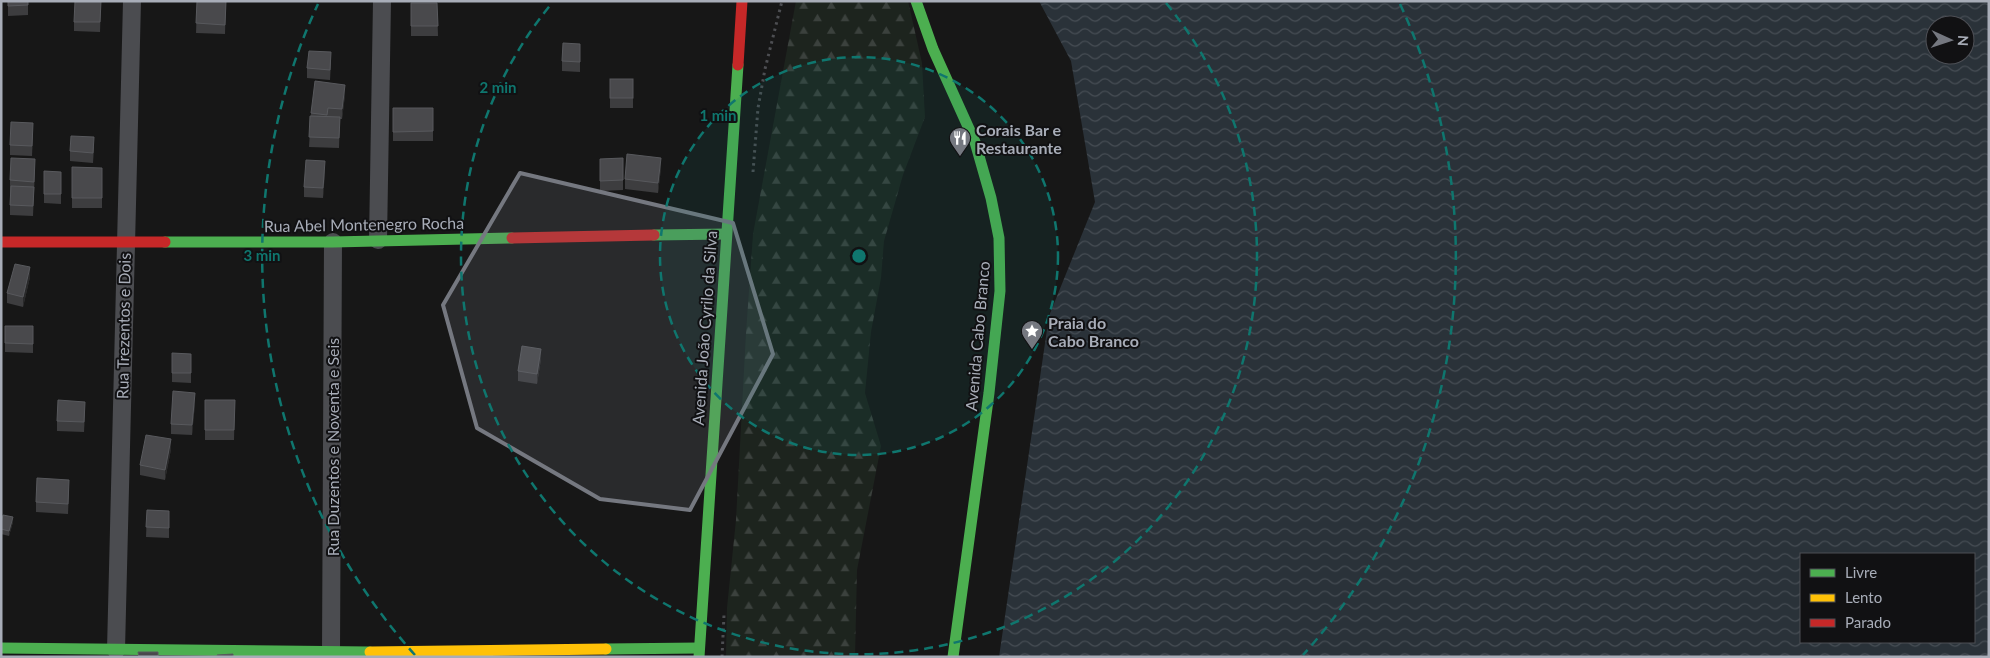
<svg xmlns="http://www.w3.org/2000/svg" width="1990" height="658" font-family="Lato,sans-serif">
<defs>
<pattern id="forest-firs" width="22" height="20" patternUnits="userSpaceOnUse" patternTransform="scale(1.25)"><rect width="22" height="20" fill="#1d241e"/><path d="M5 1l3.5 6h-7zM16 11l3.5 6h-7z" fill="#3b413d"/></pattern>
<pattern id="water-waves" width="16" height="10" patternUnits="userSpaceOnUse" patternTransform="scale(1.25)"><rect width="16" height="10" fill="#2a3239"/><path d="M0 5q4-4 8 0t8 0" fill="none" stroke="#464d54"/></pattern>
</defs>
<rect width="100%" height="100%" fill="#171717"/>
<!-- forest -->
<path fill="url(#forest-firs)" d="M796,1H908L922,63L925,117L903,175L884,241L881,278L871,332L865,393L881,446L857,570L855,657H726L727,608L736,520L746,334L753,234Z"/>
<!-- water -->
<path fill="url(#water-waves)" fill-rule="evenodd" d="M1039,1H1989V657H999L1049,316L1095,202L1071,61ZM1935,25H1965V55H1935ZM1801,554H1974V642H1801Z"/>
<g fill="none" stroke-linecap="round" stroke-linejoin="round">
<!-- path -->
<g stroke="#4d4e52" stroke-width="3" stroke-dasharray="2.5 4" stroke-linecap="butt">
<path d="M753,172L758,108L765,69L782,1"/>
<path d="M722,657L724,615"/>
</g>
<!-- street -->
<g stroke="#4b4c50" stroke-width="18">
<path d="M378,240L382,1"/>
<path d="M116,650L132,1"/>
<path d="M331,652L333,242"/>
</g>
<!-- fast -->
<g stroke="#4caf50" stroke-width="11">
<path d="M916,1L933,49L975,142L991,198L999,238L1000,291L989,393L953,657"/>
<path d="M654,235L726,234"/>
<path d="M165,242H333L512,238"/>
<path d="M1,648L370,652"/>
<path d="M606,649L699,648"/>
<path d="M699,657L738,65"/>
</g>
<!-- slow -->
<path stroke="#ffc107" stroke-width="11" d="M370,652L606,649"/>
<!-- jam -->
<g stroke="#c62828" stroke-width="11">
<path d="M738,65L742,1"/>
<path d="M512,238L654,235"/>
<path d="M1,242H165"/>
</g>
</g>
<!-- wall -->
<g fill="#3d3d3f">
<path d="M8,1H28V15L8,16Z"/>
<path d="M101,1L100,32L74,31V22Z"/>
<path d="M197,1H226L225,34L196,33Z"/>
<path d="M411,3H437L438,36H411Z"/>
<path d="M580,54V72L562,71V61Z"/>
<path d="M331,62L330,80L307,78V68Z"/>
<rect x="610" y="79" width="23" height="29"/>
<path d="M345,95L342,119H340L339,148L309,147L311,113Z"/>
<rect x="393" y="108" width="40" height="33"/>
<path d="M33,133L32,156L10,155V145Z"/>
<path d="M94,147L93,163L70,161V151Z"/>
<path d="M623,158V190L600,191V159Z"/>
<path d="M72,167L102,168V208H72Z"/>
<path d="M661,168L658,193L625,189V179Z"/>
<path d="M35,169L33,216L10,215V180Z"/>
<path d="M44,171L61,172V204L44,203Z"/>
<path d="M325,171L323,198L304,197V187Z"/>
<path d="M30,277L23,307L7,303V293Z"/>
<path d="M5,326H33V353L5,352Z"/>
<path d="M172,353L191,354V383L172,382Z"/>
<path d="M541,359L537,384L518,381V371Z"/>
<path d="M205,400H235L234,440H205Z"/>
<path d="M195,403L192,435L171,434V424Z"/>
<path d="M85,412L84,432L57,431V421Z"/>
<path d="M171,449L165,480L140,475V465Z"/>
<path d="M69,490L68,514L36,512V502Z"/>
<path d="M147,510L169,511V538L146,537Z"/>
<path d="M13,522L9,536L1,534V523Z"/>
</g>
<!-- shaded-wall -->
<g fill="#29292a">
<path d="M345,85V95L342,119V109Z"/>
<path d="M661,158V168L658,193V183Z"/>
<path d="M325,161V171L323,198V188Z"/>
<path d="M30,267V277L23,307V297Z"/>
<path d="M541,349V359L537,384V374Z"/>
<path d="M195,393V403L192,435V425Z"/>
<path d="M171,439V449L165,480V470Z"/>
<path d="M13,517V522L9,536V531Z"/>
</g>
<!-- building -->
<g fill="#49494c" stroke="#58595d">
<path d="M8,1H28V5L8,6Z"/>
<path d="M75,1H101L100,22H74Z"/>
<path d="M197,1H226L225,25L196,23Z"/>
<path d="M411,3H437L438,26H411Z"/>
<path d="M563,43L580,44V62L562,61Z"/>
<path d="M309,51L331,52L330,70L307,68Z"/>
<rect x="610" y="79" width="23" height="19"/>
<path d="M315,81L345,85L342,109L328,108L327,115L311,113Z"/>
<path d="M393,108H433V131L393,132Z"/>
<path d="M310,116L340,117L339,138L309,137Z"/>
<path d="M11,122L33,123L32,146L10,145Z"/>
<path d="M71,136L94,137L93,153L70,151Z"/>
<path d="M627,154L661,158L658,183L625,179Z"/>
<path d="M11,158L35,159L34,182L10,180Z"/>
<path d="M623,158V180L600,181V159Z"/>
<path d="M306,160L325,161L323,188L304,187Z"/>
<path d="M72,167L102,168V198H72Z"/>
<path d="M44,171L61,172V194H44Z"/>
<path d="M11,186L34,187L33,206L10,205Z"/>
<path d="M15,264L30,267L23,297L7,293Z"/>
<path d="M5,326H33V344L5,343Z"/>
<path d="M522,346L541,349L537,374L518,371Z"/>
<path d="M172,353L191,354V373H172Z"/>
<path d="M173,391L195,393L192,425L171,424Z"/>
<path d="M58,400L85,402L84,422L57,421Z"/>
<path d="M205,400H235L234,430H205Z"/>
<path d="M146,435L171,439L165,470L140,465Z"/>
<path d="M37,478L69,480L68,504L36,502Z"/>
<path d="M147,510L169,511V528L146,527Z"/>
<path d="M3,515L13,517L9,531L1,529V523Z"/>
<path d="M138,652H158V657H139Z"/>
<path d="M233,654V657H217V655Z"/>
</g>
<!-- marked area -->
<path fill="#757880" fill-opacity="0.2" stroke="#757880" stroke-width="4" stroke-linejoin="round" d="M520,173L733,223L773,354L690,510L600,499L477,428L443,305Z"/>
<!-- distance rings -->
<circle cx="859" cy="256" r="199" fill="#0f766e" fill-opacity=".12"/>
<g fill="none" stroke="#0f766e" stroke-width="2.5" stroke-dasharray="9 6">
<circle cx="859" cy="256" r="199"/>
<path d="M1166 3A398 398 0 1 1 552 3"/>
<path d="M415 655A597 597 0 0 1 318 4M1400 4A597 597 0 0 1 1303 655"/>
</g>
<!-- icons -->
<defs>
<g id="restaurant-pin" transform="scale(1.125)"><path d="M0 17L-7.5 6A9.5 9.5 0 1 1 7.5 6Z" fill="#757880" stroke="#111113"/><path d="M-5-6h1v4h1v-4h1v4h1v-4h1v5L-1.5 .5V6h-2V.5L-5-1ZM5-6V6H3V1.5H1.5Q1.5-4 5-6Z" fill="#fff"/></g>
<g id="sight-pin" transform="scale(1.125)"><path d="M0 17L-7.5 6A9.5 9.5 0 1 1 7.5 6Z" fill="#757880" stroke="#111113"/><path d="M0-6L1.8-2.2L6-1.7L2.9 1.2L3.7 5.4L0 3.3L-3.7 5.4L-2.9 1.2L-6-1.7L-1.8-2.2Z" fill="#fff"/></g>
</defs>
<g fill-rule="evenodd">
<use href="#restaurant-pin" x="960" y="138"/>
<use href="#sight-pin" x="1032" y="331"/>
</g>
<g text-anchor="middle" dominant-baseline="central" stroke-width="4" stroke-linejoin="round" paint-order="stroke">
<!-- poi labels -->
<g font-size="16" font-weight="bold" fill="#a8adb8" stroke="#111113" text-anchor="start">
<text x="976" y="129">Corais Bar e<tspan x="976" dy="18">Restaurante</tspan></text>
<text x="1048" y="322">Praia do<tspan x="1048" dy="18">Cabo Branco</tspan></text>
</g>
<!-- street labels -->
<g font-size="16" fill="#a8adb8" stroke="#111113">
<text transform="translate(364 224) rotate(-1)">Rua Abel Montenegro Rocha</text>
<text transform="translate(123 326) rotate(-89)">Rua Trezentos e Dois</text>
<text transform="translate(704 328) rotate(-86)">Avenida João Cyrilo da Silva</text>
<text transform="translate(977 336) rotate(-85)">Avenida Cabo Branco</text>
<text transform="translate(332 447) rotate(-90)">Rua Duzentos e Noventa e Seis</text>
</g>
</g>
<circle cx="859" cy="256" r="8" fill="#0f766e" stroke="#111113" stroke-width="2.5"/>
<g font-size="15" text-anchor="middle" font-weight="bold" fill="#0f766e" stroke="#111113" stroke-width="4" stroke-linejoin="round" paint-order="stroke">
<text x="498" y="93">2 min</text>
<text x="718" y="121">1 min</text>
<text x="262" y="261">3 min</text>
</g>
<!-- border -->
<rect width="1990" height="658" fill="none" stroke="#a8adb8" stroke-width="5"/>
<!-- legend -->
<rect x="1800" y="553" width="175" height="90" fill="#111113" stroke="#4d4f55"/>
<rect x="1810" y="569" width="25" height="8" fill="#4caf50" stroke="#4d4f55"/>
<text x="1845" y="578" font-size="15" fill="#a8adb8">Livre</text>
<rect x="1810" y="594" width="25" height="8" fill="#ffc107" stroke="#4d4f55"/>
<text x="1845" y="603" font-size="15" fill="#a8adb8">Lento</text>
<rect x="1810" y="619" width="25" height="8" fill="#c62828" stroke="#4d4f55"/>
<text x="1845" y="628" font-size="15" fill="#a8adb8">Parado</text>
<!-- north arrow -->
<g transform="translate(1950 40) rotate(93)"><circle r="24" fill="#111113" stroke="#4d4f55"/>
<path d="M0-4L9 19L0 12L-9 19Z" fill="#757880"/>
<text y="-8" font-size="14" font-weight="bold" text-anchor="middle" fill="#a8adb8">N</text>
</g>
</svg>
